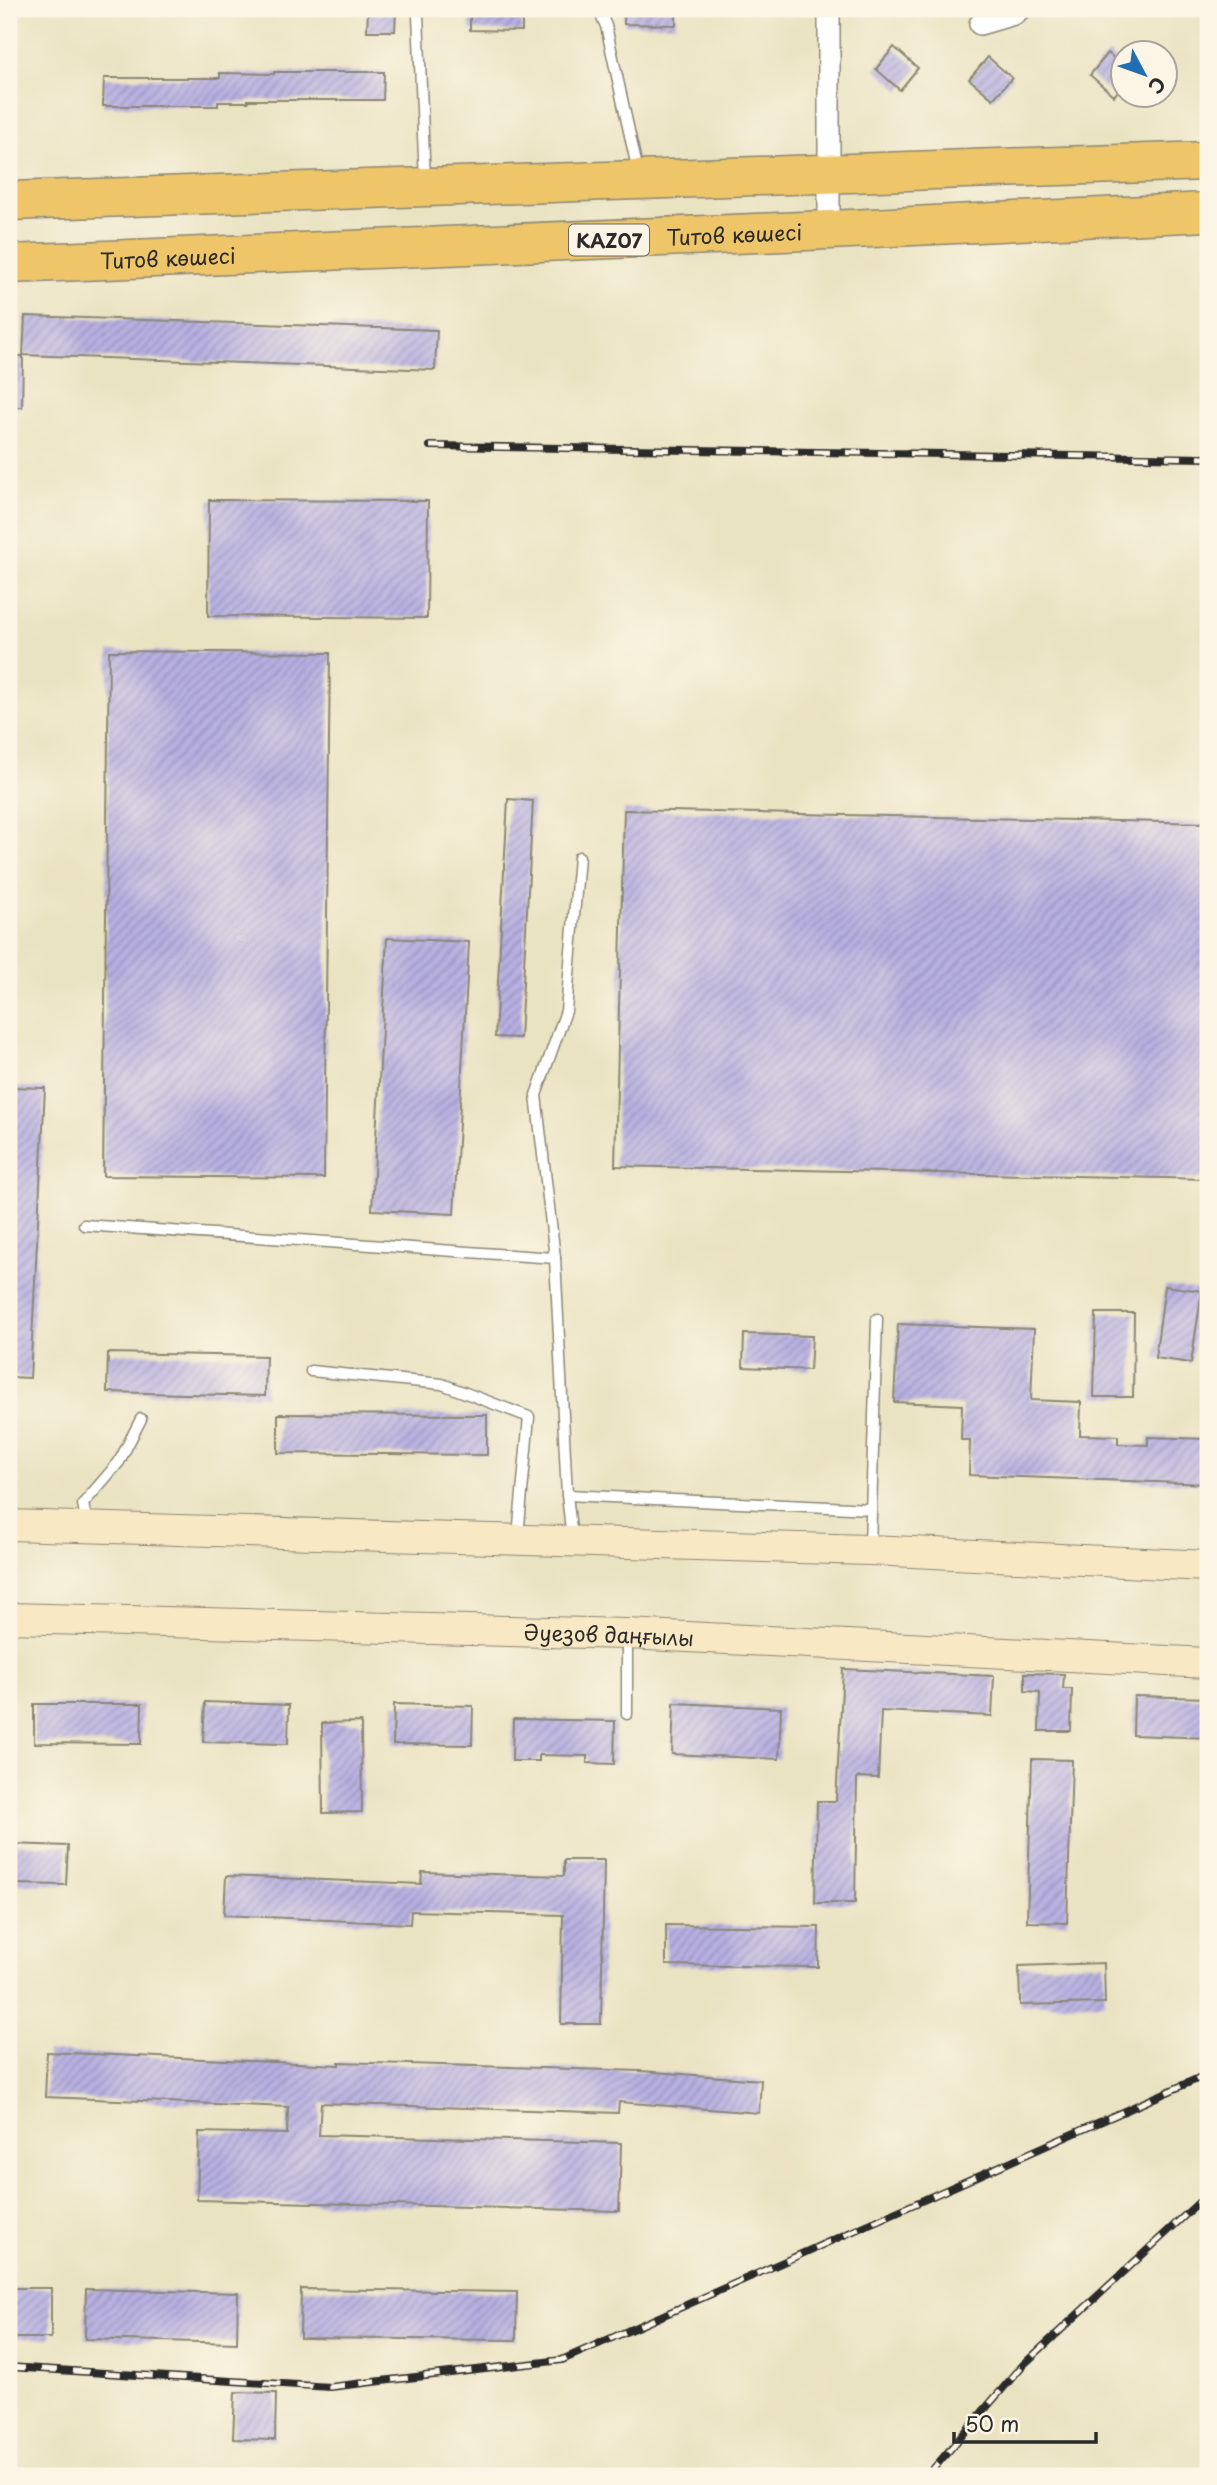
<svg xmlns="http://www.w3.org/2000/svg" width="1217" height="2485" font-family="'Playpen Sans',sans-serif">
<defs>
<pattern id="building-hatch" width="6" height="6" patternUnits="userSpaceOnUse" patternTransform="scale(1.75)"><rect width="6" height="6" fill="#b7b0e2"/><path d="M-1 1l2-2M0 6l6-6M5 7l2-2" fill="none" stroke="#958fb7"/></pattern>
</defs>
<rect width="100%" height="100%" fill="#fcf5e5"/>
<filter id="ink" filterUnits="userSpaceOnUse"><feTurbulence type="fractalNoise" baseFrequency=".0143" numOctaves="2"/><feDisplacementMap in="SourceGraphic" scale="14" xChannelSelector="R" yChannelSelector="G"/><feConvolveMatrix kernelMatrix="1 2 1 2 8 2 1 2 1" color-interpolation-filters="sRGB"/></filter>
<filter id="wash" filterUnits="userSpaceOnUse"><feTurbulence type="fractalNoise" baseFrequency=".00686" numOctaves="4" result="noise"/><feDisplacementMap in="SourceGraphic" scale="28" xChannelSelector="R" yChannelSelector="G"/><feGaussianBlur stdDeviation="1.57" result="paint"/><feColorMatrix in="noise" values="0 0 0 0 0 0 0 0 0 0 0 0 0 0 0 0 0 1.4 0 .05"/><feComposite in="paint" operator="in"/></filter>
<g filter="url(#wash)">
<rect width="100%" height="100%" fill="#eae3c2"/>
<g id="blocks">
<!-- building -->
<g fill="url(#building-hatch)">
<path d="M368,9H396L395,31H367Z"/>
<path d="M470,9H522V31L470,30Z"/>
<path d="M624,9H676V25L624,24Z"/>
<path d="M894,47L918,68L900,90L876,69Z"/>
<path d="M1108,53L1123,66V85L1114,96L1090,75Z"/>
<path d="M988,57L1012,78L993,99L969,79Z"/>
<path d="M274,72H384L383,100H248V102H218V106H103L104,78H220V73L274,74Z"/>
<path d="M25,316L437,330L435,370L23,355Z"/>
<path d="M9,356H23L22,407H9Z"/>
<path d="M209,500L428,501L427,618L208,616Z"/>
<path d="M109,651L330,653L324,1178L103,1176Z"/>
<path d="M508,799L533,801L520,1038L495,1037Z"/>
<path d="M624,810L1208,823V1179L615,1166Z"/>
<path d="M387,938L469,942L454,1214L372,1210Z"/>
<path d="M9,1087L45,1088L30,1378L9,1377Z"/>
<path d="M1165,1286L1202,1291L1191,1363L1155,1358Z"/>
<path d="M1096,1313H1134L1133,1397H1094Z"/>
<path d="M898,1324L1034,1329L1031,1400L1081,1402L1080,1435L1118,1436V1444L1148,1445V1437L1208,1439V1484L969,1475L970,1440H961L962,1405L894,1402Z"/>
<path d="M744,1334L812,1336L810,1370L743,1367Z"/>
<path d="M108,1353L266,1356L265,1396L107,1392Z"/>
<path d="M278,1414L487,1415V1455L278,1453Z"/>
<path d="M843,1669L994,1676L992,1716L881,1711L878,1778L857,1777L855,1903H815L817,1801H836Z"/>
<path d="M1025,1673L1064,1674L1063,1689H1072L1071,1731H1039L1040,1692L1025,1691Z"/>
<path d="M1134,1696L1208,1698V1738L1133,1735Z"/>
<path d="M205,1702L289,1705L288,1744L203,1742Z"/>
<path d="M674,1703L781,1708L779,1759L672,1754Z"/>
<path d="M34,1704H142L141,1744L34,1743Z"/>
<path d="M394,1704L473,1706L472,1745L393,1744Z"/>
<path d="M513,1719L615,1721L614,1764L587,1763V1756L539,1755V1761H512Z"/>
<path d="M361,1722L362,1812L323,1813L322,1723Z"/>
<path d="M1032,1759L1072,1760L1067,1923L1027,1922Z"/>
<path d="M9,1844L68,1846L66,1885L9,1884Z"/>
<path d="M564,1860H604L601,2024H561L563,1915L411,1911L410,1924L224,1915L226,1876L421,1884L422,1872L564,1876Z"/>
<path d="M666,1925L819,1927L818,1967L666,1965Z"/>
<path d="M1104,1963L1105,2003L1020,2005L1019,1966Z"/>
<path d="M47,2052L339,2065V2062L641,2071L761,2080L759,2113L619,2102L618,2113L321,2103L319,2135L621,2143L619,2211L197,2200L199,2132L287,2134L288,2107L45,2097Z"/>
<rect x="9" y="2288" width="42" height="50"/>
<path d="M86,2289L238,2293L237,2343L85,2339Z"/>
<path d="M301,2289L517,2292L516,2340L300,2338Z"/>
<path d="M235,2392L276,2393L275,2440L233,2439Z"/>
</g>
</g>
</g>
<g filter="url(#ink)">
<use href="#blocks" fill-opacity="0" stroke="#8a8776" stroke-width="2"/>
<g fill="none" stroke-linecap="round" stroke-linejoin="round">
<!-- lane casing -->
<g stroke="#8a8776" stroke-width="13">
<g id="lane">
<path d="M420,9L418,15L425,181"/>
<path d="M598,9L606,26L638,172"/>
<path d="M84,1225L555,1258L536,1095L566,1011L579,857"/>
<path d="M555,1258L567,1495L572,1538"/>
<path d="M311,1371L442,1384L529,1417L518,1536"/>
<path d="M567,1495L871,1509"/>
<path d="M87,1524L83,1504L119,1462L141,1419"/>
<path d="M870,1547L877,1319"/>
<path d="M627,1637V1714"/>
</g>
</g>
<!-- street casing -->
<g stroke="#8a8776" stroke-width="24">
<g id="street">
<path d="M980,24L1014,14L1020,9"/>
<path d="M829,230V9"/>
</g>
</g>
<!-- secondary casing -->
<g stroke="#8a8776" stroke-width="32">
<g id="secondary">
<path d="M9,1525L870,1550L1208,1566"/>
<path id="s1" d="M9,1618L627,1634L1208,1663"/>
</g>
</g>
<!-- highway casing -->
<g stroke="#8a8776" stroke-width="41">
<g id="highway">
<path d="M9,201L1208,161"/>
<path id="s2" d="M9,264L829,230L1208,212"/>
</g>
</g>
<!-- lane -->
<use href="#lane" stroke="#fff" stroke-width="10"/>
<!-- street -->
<use href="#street" stroke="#fff" stroke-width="21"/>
<!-- secondary -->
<use href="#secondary" stroke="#f8e8c3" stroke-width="30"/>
<!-- highway -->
<use href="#highway" stroke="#eec569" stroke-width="38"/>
<!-- rail casing -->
<g stroke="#2b2b2b" stroke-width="8">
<g id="rail">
<path d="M430,446L1208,458"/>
<path d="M9,2367L330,2387L562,2360L1208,2074"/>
<path d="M927,2476L1023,2365L1208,2194"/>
</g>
</g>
<!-- rail -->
<use href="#rail" stroke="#fcf5e5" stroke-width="5" stroke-dasharray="16" stroke-linecap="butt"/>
</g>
</g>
<g text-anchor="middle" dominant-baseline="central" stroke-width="5" stroke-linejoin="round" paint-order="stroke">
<!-- shield labels -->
<rect fill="#fcf5e5" stroke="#6a6863" stroke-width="2" x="569" y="224.5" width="80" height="31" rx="5"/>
<g font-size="19" font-weight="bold" fill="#2b2b2b">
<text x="609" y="240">KAZ07</text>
</g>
<!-- street labels -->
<g font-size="21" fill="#2b2b2b" stroke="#fcf5e5">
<text stroke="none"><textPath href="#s2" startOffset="726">Титов көшесі</textPath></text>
<text stroke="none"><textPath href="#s2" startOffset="159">Титов көшесі</textPath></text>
<text stroke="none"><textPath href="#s1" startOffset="600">Әуезов даңғылы</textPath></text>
</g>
</g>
<!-- margin -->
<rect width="1217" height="2485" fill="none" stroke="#fcf5e5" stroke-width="35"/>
<!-- north arrow -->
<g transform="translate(1144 74) rotate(131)"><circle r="33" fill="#fcf5e5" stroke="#a8a49b" stroke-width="2"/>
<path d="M0-5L12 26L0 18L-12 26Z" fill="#1f6fb2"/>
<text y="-10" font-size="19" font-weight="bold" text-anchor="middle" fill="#2b2b2b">С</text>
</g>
<!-- scale -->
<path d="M954 2432v10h142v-10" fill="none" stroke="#2b2b2b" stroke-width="3.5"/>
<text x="965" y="2432" font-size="21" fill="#2b2b2b" stroke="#fcf5e5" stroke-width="5" paint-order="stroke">50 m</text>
</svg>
